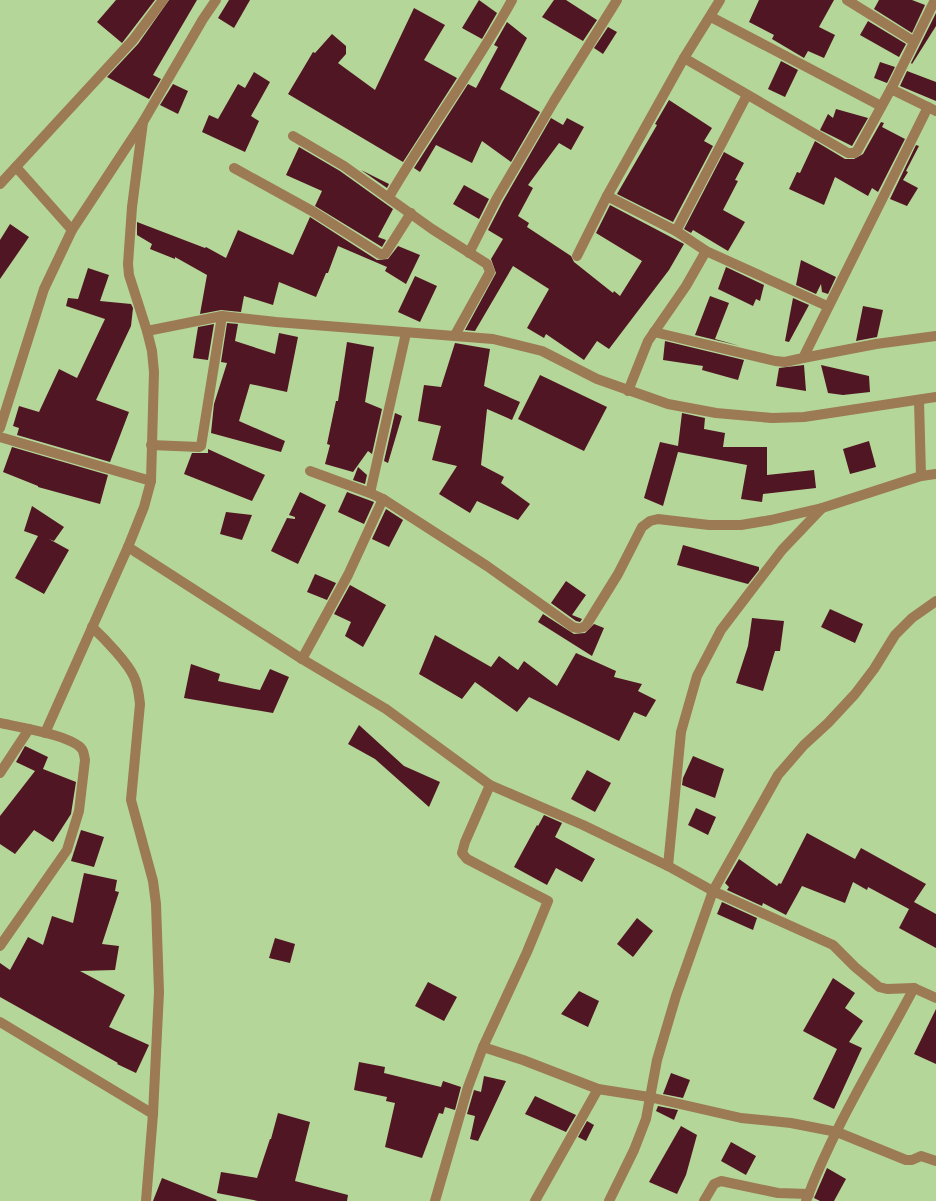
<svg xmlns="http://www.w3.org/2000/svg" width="936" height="1201" font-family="'Fira Sans',sans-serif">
<rect width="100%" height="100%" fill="#b5d699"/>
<!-- building -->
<g fill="#511623">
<path d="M116,0H155L122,43L97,22Z"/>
<path d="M169,0H197L153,75L161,79L149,99L107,77L138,44Z"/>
<path d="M229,0H250L234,28L218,18Z"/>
<path d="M479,0L497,13L482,39L462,28Z"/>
<path d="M554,0H566L597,20L583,41L542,17Z"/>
<path d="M759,0H834L819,27L835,35L824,58L808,51L804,58L772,39L774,35L749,22Z"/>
<path d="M879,0H912L925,5L912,33L874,9Z"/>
<path d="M414,8L445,25L424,60L457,78L403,162L288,94L313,52L315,53L332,34L346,46V54L338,63L375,90Z"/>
<path d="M936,13V26L912,64L911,63Z"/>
<path d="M868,21L906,44L899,57L860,35Z"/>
<path d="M507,22L527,38L500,89L540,112L511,162L482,141L472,163L436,145L420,172L414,168L468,84L476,88L498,47L494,45Z"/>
<path d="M608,27L617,32L603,54L594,48Z"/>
<path d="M781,61L798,70L785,97L768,89Z"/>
<path d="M880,62L895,67L887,83L874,78Z"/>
<path d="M907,71L936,82V101L900,86Z"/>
<path d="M254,72L270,82L251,116L259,121L245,152L202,132L209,115L218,119L238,84L245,88Z"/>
<path d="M173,84L188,91L178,114L160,105Z"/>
<path d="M669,100L712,128L704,141L713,146L673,222L617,194L657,125L655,124Z"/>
<path d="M836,109L868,118L852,146L820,130L828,114L833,118Z"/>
<path d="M551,118L563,125L567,118L584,127L571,150L559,143L528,185L533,188L518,216L529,223L527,227L571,256L574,262L613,293L614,291L620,296L642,261L596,233L610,205L684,244L669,270L609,349L597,341L584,360L546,334L544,338L527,328L549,289L513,266L475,331L465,330L496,273L491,259L503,239L488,230L503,201Z"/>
<path d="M881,122L884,123L882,127L905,139L878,192L872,188L868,196L835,177L824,205L789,189L797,172L800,173L815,141L845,159H854L863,154Z"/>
<path d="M916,145L919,146L906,171L908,172L903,180L918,188L907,206L890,199Z"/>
<path d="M299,147L340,171L393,209L378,237L386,240L382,247L315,206L322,191L286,175Z"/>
<path d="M724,152L744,163L735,180L738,181L723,210L745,222L728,251L693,230L691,233L684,229Z"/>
<path d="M361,170L389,184L387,188Z"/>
<path d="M464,185L489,199L479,219L453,204Z"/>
<path d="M310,217L377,260L388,259L398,246L420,255L406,284L385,271L387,267L338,246L328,273H326L316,297L279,282L273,305L244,296L241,312L221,310L200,314L207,275L175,257V259L150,249L152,244L137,235V222L205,248L206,247L226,258L238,230L293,255Z"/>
<path d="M10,224L29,237L0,279V240Z"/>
<path d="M801,260L836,277L828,294L822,292L821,284L816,294L796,285Z"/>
<path d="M726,267L764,285L760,301L756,299L753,306L718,289Z"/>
<path d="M88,268L109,275L100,301L131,304L133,308L131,326L96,400L129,412L110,462L17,435L19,428L13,426L19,406L39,412L59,369L77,378L105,319L66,306L68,298L78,299Z"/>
<path d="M415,276L437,286L420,322L398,312Z"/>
<path d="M710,296L729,303L715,339L740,346L695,335Z"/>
<path d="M793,298L809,305L789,342L785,341Z"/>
<path d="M863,306L883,310L877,337L856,341Z"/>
<path d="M227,323L238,324L235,341L275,354L279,333L298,337L287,392L250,384L239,421L285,441L281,452L211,433L214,404L227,363L221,362Z"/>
<path d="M214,324L208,360L193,358L198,327Z"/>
<path d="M665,341L744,360L738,380L702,370L703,366L663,360Z"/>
<path d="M347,342L374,347L365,402L382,409L372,454L368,451L353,472L325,464L330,445L327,444L336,401H338Z"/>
<path d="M455,343L490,349L484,386L520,402L512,420L487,409L481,465L504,477L501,483L530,504L518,520L477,501L470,513L439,494L457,466L432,460L441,426L418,421L424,385L441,387Z"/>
<path d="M804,365L806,391L776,386L779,368Z"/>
<path d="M821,365L869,376L870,392L843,395L828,393Z"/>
<path d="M540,375L607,407L584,451L518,419Z"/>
<path d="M395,413L402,416L388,463L384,461Z"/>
<path d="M682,413L705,418L704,429L725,433L723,447H767V475L814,470L816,488L763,494L762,502L741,499L747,465L678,452L663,506L644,498L660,442L678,446Z"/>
<path d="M869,441L876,467L850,474L843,449Z"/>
<path d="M12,447L108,475L100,504L38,487V486L3,472Z"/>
<path d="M208,449L265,475L252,501L184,474L192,453H208Z"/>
<path d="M358,467L367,475L365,484L353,480Z"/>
<path d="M300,492L326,505L298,564L271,551L287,518L295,519V517L289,515Z"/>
<path d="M347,492L374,502L364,524L338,512Z"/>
<path d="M32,506L64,527L54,541L49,539L69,550L44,594L15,578L38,536L24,531Z"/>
<path d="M386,509L403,520L389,547L372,539Z"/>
<path d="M226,512L252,515L242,540L220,534Z"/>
<path d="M683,545L759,567V570L748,584L677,565Z"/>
<path d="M315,574L336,583L327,600L307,592Z"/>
<path d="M566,581L586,595L572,615L582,619L580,622L576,621L551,603Z"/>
<path d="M350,585L386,605L363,647L345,636L351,622L334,614Z"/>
<path d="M830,609L863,624L855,643L821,627Z"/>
<path d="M543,614L574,634L585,633L594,624L604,628L592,656L538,622Z"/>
<path d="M752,618L784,621L780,651H775L763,691L736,683L748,646Z"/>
<path d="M435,635L491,667L499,656L518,670L524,661L557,686L576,653L616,671L614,677L642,684L638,691L656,700L646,717L634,712L619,741L529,697L517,712L475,682L462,699L419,674Z"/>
<path d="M191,664L220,674L218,681L260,690L270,669L289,677L273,713L184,698Z"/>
<path d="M359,725L404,766L440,782L429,807L375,759L348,744Z"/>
<path d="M25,746L48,757L43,769L76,782L71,814L53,842L34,830L15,854L0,844V816L35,771L16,762Z"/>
<path d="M693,756L724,769L715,798L682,785L683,778Z"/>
<path d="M587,770L611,783L595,812L571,799Z"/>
<path d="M696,808L716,817L708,835L688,825Z"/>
<path d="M544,815L562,823L555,837L595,859L582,882L556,868L547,885L514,867L537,825L538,826Z"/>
<path d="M81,830L104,837L94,867L71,861Z"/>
<path d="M807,833L855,859L861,848L926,884L914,902L936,914V948L899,928L909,909L868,887L867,890L853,882L845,903L802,886L786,915L763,903L762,906L727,890L729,887L725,883L739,859L777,886L779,883L781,884Z"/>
<path d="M84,873L117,880L115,891L119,892L102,944L119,946L115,970L80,971L125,995L109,1027L149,1045L136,1073L117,1064L118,1063L0,997V963L10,970L28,937L43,945L52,916L73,923Z"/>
<path d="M722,902L757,918L753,930L717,914Z"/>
<path d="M637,918L653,931L633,957L617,944Z"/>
<path d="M275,938L295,944L290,963L269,958Z"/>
<path d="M833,978L855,993L845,1008L863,1021L849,1042L862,1048L834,1109L813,1099L837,1049L803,1031Z"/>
<path d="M428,982L457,997L444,1021L415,1006Z"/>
<path d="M579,991L599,1001L588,1027L561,1014Z"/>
<path d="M936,1009V1064L914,1054Z"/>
<path d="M359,1062L385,1067L384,1073L441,1087L443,1081L461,1087L455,1110L445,1107L443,1114L439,1113L422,1158L385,1147L395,1103L386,1101L387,1097L354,1090Z"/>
<path d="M671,1073L690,1080L683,1098L663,1094Z"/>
<path d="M484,1076L506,1081L478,1141L470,1139L475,1116L467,1114L474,1090L481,1092Z"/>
<path d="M535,1096L576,1115L566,1132L525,1114Z"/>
<path d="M658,1106L678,1110L674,1120L656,1111Z"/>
<path d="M278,1113L310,1122L295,1181L348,1195L347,1201H258L217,1193L221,1172L257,1178L270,1139H271Z"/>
<path d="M587,1121L594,1125L586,1141L578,1137Z"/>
<path d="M681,1126L697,1135L686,1175L677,1194L649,1182Z"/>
<path d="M731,1142L756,1156L746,1175L721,1161Z"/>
<path d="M827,1168L846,1179L834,1201H820L814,1198Z"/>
<path d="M162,1178L217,1200L216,1201H153Z"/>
</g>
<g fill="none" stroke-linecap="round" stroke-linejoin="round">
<!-- minor -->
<g stroke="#9b7a54" stroke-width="10">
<path d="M847,0L913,41"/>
<path d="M711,17L881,106"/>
<path d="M684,58L848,153H854L857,151L891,89L935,0"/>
<path d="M891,89L936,111"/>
<path d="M293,136L344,166L432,229L487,264L490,272L455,335"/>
<path d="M16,167L72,230"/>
<path d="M234,168L312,211L380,254H385L411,213"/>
<path d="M0,184L133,40L163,0"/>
<path d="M607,196L676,231L706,251L827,306"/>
<path d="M389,197C428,130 475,68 512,0"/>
<path d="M676,231L747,95"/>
<path d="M469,253L497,198L554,101L617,0"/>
<path d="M577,256L607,196L684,58L720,0"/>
<path d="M147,331L222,316L276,322L493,339L542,351L597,379L668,404L716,413L772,418L804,417L936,397"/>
<path d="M654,332L775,361L785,362L803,358L928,107"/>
<path d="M803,358L876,344L936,336"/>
<path d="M628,391L648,341L686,286L706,251"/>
<path d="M919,400L921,476"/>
<path d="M0,428L44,289L72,230L143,122L203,19L216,0"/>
<path d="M0,437L151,481"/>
<path d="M151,445L199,447L201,446L222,316"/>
<path d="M310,471L370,493"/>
<path d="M383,499L487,566L573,627C579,629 583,629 587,624L618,574L642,527L650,521L658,519L709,525H741L771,520L822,508L921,476L936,474"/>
<path d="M128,547L302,659L386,709L490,785L465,842L462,853L467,859L548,901L527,952L483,1047"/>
<path d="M92,627C104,638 128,663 134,677C138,685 139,695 140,704L131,800L153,881L156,904L159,992L153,1114L146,1201"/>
<path d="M302,659L348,575L383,499L370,493L406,333"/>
<path d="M0,723C18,727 69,735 81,748C84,751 84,755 85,760L79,811L67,850L0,946"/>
<path d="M45,733L128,547L144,507L151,481L154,372L152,351L147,331L129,275L128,264L132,207L143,122"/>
<path d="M0,773L29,729"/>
<path d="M490,785L583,825L668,866L713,891L833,945L855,967L879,987L887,989L914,988"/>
<path d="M668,866L681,732L697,676L721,630L782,550L822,508"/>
<path d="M0,1022L153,1114"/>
<path d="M435,1201L468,1087L483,1047L523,1060L598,1089"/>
<path d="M535,1201L598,1089L649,1097L741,1118L791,1123L837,1132L906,1160H912L921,1156L936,1161"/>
<path d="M609,1201L634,1150L646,1119L657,1060L676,996L713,891L778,775L804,745L828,723L855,694L874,669L895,635L912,618L936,601"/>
<path d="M704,1201L714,1184L721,1181L778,1193L809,1194"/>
<path d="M806,1201C834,1126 877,1058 914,988L936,998"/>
</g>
</g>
</svg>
